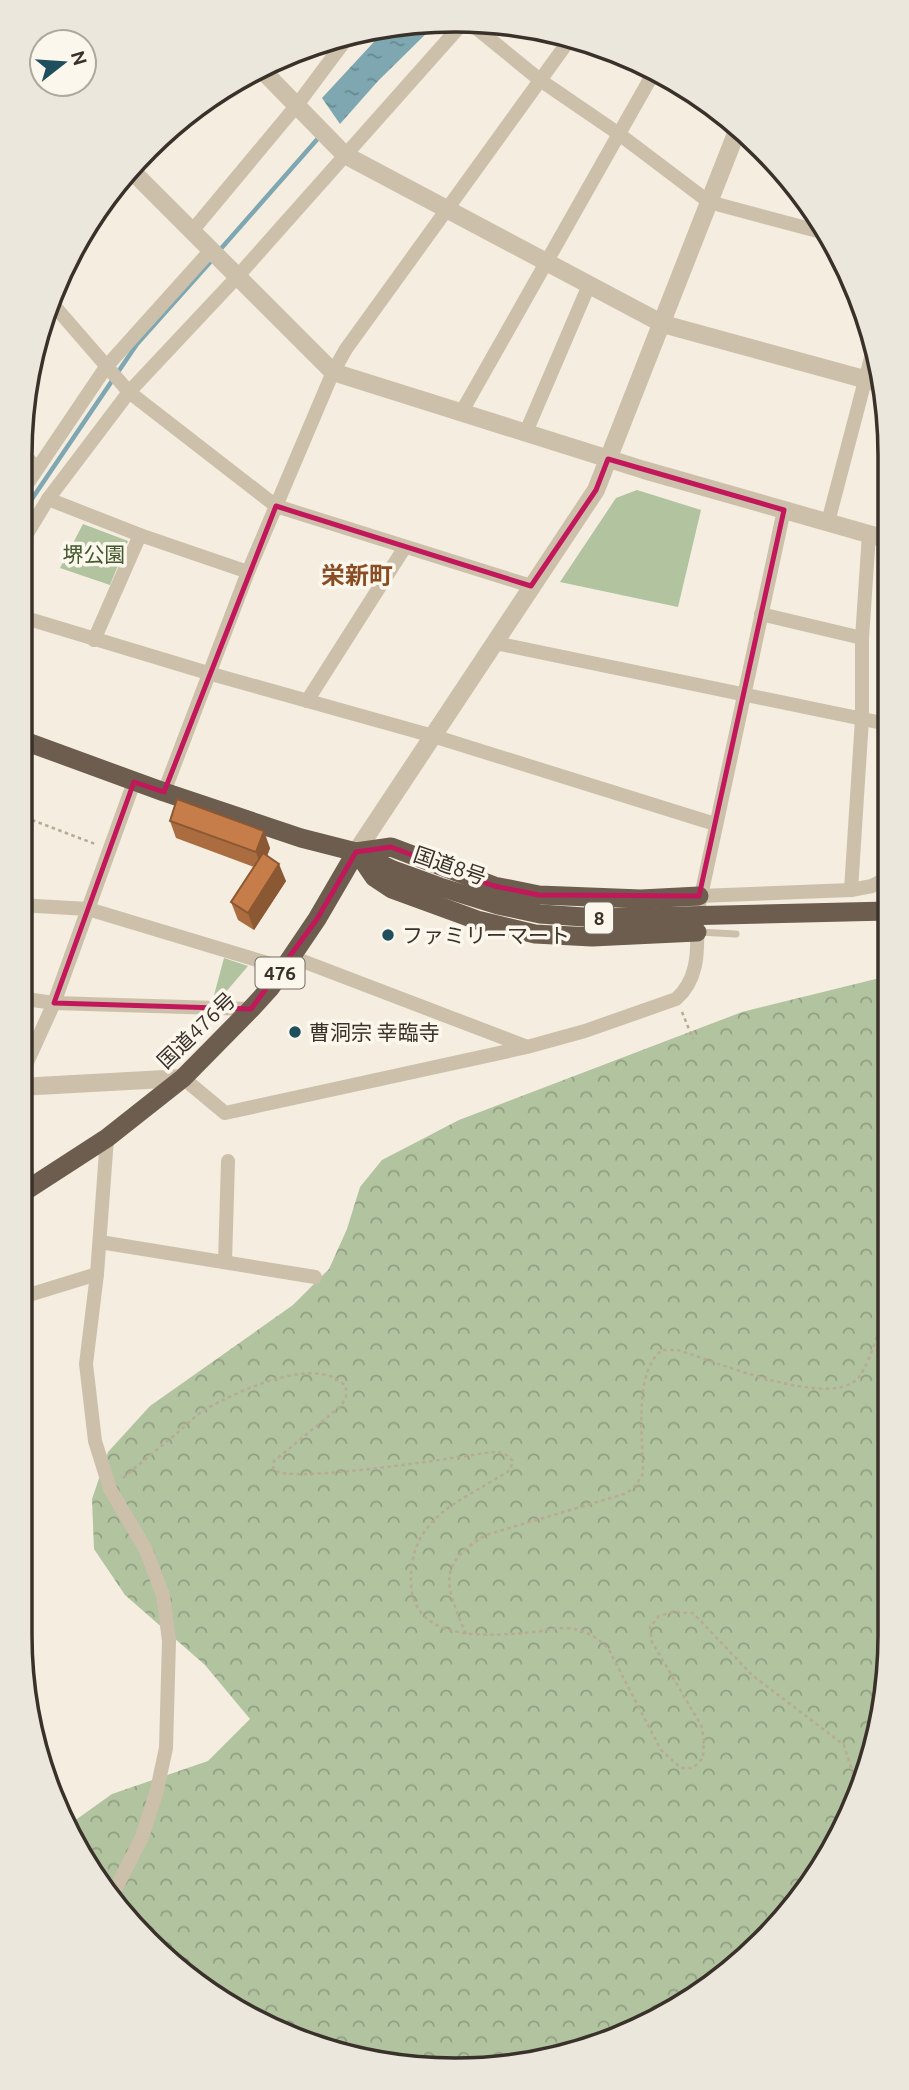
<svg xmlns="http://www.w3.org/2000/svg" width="909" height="2090" font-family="Ubuntu,'Noto Sans JP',sans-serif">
<defs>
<pattern id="forest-crowns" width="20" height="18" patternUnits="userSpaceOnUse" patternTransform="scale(1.75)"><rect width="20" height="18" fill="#b1c39f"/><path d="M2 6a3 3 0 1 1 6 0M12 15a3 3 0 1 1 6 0" fill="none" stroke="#919f82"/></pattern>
<pattern id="water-ripples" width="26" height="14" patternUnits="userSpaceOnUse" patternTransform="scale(1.75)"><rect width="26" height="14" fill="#7ea7b1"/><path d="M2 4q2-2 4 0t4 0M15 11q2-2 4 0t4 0" fill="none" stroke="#688990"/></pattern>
</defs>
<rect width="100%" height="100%" fill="#f4ede0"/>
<!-- forest -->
<path fill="url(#forest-crowns)" d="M888,976L890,1635L867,1776L782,1922L672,2013L512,2067L370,2062L237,2013L127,1922L70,1824L112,1794L208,1761L250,1719L205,1665L125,1595L94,1549L92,1499L108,1452L150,1406L293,1305L329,1269L347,1229L360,1187L382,1160L459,1120L742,1012Z"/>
<!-- green -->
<g fill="#b1c39f">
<path d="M637,490L701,510L678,607L560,582L616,498Z"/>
<path d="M83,524L128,541L110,585L60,568Z"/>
<path d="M224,958L248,966L219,1000L213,999Z"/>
</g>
<!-- water -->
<path fill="url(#water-ripples)" d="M426,20L438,22L378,81L340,124L322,98L384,31Z"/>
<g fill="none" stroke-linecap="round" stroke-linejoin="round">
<!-- stream -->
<g stroke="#7ea7b1" stroke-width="4.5">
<path d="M218,252L321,135"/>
<path d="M19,518L137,344L213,259"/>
</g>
<!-- path -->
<g stroke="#b8aa95" stroke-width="2.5" stroke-dasharray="3.5 3.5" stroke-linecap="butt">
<path d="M19,815L95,844"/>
<path d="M682,1012L693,1039"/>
<path d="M123,1478C141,1463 159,1448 177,1433C186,1425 196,1415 206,1409C238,1391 318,1353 346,1387V1397L341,1406L274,1461L273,1470C294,1484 458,1457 492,1452L504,1453L513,1461L510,1470C462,1502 409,1515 411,1583C413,1644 492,1636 534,1632C544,1631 555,1628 566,1628C584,1629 595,1636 608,1648L661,1750L681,1768H693L703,1758L704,1739L701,1725L652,1642L650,1627L659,1616L673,1612L693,1613L752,1675L844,1745L858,1790"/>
<path d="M466,1634C446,1586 435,1565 486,1535L624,1494C634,1489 638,1483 643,1473C643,1438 633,1373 662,1350H678C714,1361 832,1411 859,1377C871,1361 881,1322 889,1301"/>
</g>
<!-- service -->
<path stroke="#ccc0ab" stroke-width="7" d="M698,932L736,934"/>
<!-- minor -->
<g stroke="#ccc0ab" stroke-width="14">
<path d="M475,27L540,80L619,134L709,202L825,233"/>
<path d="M192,231L297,105L344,42"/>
<path d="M50,301L129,392L276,506L531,586"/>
<path d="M461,413L654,72"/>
<path d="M526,432L589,285"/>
<path d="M20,450L37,469"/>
<path d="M19,496L106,367L211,250"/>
<path d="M48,499L140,535L248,572"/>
<path d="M828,522L873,350"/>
<path d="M19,547L48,499L129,392L237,277L461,25"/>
<path d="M761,614L862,638"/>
<path d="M19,616L208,673L433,736L715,824"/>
<path d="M94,640L140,535"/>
<path d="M495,643L887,724"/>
<path d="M307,701L405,547"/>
<path d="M164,792L248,572L333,372L346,349L570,39"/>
<path d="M851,890L862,719V638L869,534"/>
<path d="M699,896L851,890L872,886L887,878"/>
<path d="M19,905L88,909L284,968"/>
<path d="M699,905L784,510"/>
<path d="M292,957L525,1046"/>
<path d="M19,998L54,1003L251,1009"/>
<path d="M183,1078L225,1113L527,1047L585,1031L676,999C697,981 698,954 697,928"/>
<path d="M19,1080L54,1003L134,782"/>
<path d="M107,1138L97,1274L86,1364L95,1441L110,1489L145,1548L163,1595L169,1641L166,1748L157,1790L142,1837L112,1896"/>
<path d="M100,1242L315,1277"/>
<path d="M225,1262L228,1161"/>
<path d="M19,1298L97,1274"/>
</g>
<!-- tertiary -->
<g stroke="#ccc0ab" stroke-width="18">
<path d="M259,67L345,155L663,324L882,384"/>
<path d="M128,167L333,372L644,470L886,539"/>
<path d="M356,852L596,490L737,131"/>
<path d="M19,1087L183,1078"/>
</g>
<!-- trunk -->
<g stroke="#6c5d4e" stroke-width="19">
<path d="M19,739L164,792L301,838L356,852L393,870L440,887L498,905L540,914L599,918L888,911"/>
<path d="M356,852L391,847L494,886L539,895L641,899L699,896"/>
<path d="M359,855L374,877L392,889L477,920L535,934L592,937L697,932"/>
<path d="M19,1195L107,1138L183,1078L251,1009L271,987L317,919L356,852"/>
</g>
</g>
<!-- wall -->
<path fill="#ab6c40" d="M170,821L270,848L267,856L286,881L254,930L238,920L231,902L254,867L176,838Z"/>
<!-- shaded-wall -->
<g fill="#8b5834">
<path d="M264,831L270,848L262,870L256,852Z"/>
<path d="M279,864L286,881L254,930L248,913Z"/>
</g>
<!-- building -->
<g fill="#c77d4a" stroke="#8b5834" stroke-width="2">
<path d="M177,799L264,831L256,852L170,821Z"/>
<path d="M263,853L279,864L248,913L231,902Z"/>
</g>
<!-- marked area -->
<path fill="none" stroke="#c2185b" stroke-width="5" stroke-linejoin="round" d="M608,459L784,510L699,896L539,895L494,886L391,847L356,852L317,919L251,1009L54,1003L134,782L164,792L276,506L531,586L596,490Z"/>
<!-- markers -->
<g fill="#1f4f5d" stroke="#fbf7ed" stroke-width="2.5">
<circle cx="388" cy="935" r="7"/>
<circle cx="295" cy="1032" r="7"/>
</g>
<g text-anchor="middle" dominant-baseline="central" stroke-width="7" stroke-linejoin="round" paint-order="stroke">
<!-- shield labels -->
<g fill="#fbf7ed" stroke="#746d64" stroke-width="2">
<rect x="585" y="902.5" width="28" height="31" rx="5"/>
<rect x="255.5" y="957.5" width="49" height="31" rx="5"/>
</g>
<g font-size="19" font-weight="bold" fill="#3a322a">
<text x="599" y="918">8</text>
<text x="280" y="973">476</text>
</g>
<!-- park labels -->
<g font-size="21" fill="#42592e" stroke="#fbf7ed">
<text x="94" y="554">堺公園</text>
</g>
<!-- street labels -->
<g font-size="21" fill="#3a322a" stroke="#fbf7ed">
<text transform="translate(450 865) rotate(19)">国道8号</text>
<text transform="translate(196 1030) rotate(-44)">国道476号</text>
</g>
<!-- poi labels -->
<g font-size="21" fill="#3a322a" stroke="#fbf7ed" text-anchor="start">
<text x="402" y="935">ファミリーマート</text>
<text x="309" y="1032">曹洞宗 幸臨寺</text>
</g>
<!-- quarter labels -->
<g font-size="24" font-weight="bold" fill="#8a4c22" stroke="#fbf7ed">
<text x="357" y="575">栄新町</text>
</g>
</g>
<!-- crop -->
<path d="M0 0H909V2090H0ZM455 32H455A423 423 0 0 1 878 455V1635A423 423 0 0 1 455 2058H455A423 423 0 0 1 32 1635V455A423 423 0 0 1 455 32Z" fill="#ece7dd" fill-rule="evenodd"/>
<path fill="none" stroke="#3a322a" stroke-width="3.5" d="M455 32H455A423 423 0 0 1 878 455V1635A423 423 0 0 1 455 2058H455A423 423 0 0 1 32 1635V455A423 423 0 0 1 455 32Z"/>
<!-- north arrow -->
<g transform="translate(63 63) rotate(73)"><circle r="33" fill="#fbf7ed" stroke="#aea89f" stroke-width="2"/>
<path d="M0-5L12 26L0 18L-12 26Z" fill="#1f4f5d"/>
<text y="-10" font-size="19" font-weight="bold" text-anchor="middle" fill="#3a322a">N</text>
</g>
</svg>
